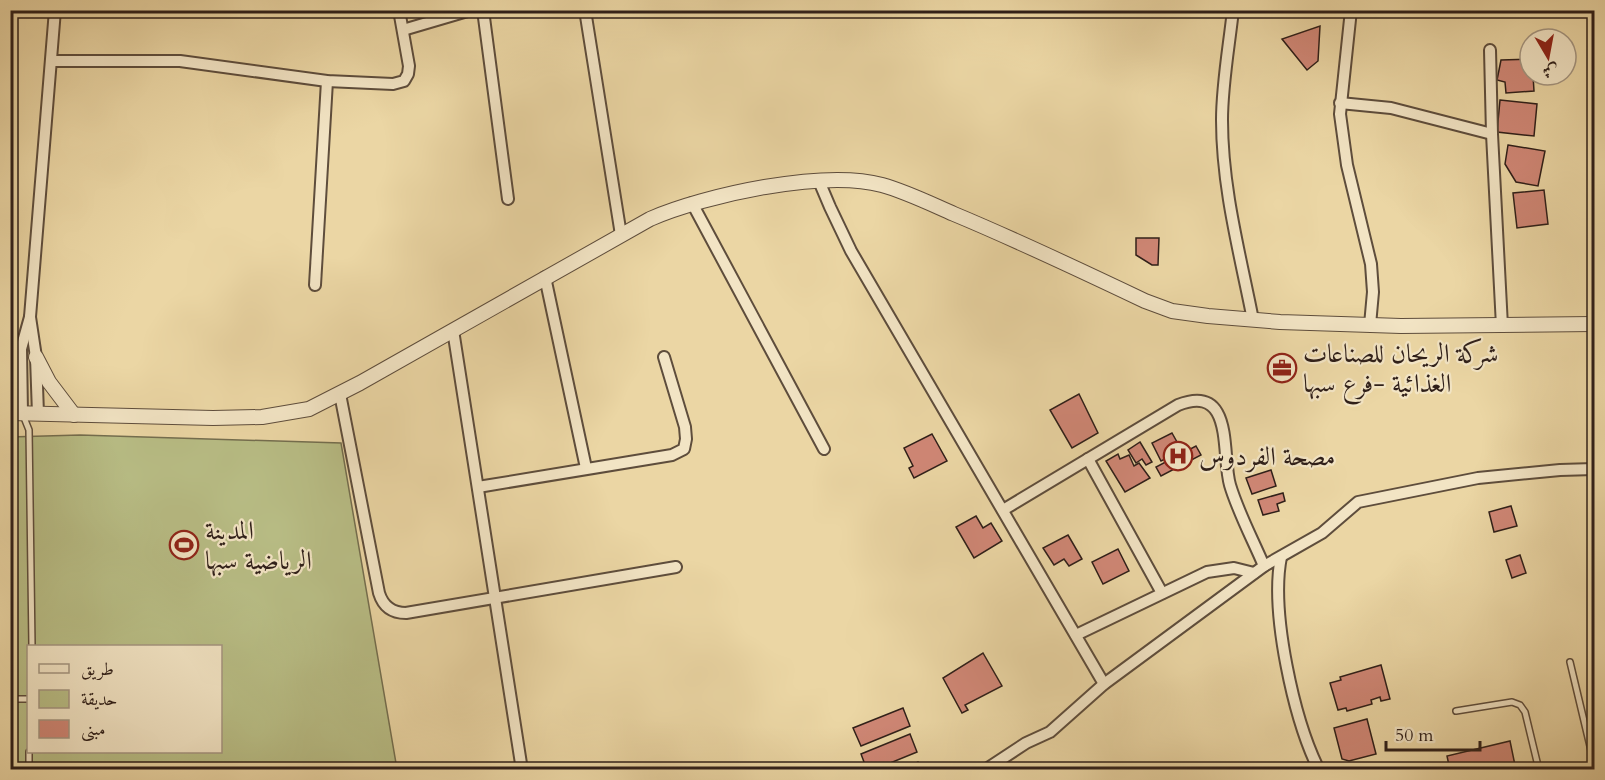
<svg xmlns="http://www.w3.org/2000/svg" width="1605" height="780" font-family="Cardo,Amiri,serif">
<rect width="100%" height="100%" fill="#ebd6a4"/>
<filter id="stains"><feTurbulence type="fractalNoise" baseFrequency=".00333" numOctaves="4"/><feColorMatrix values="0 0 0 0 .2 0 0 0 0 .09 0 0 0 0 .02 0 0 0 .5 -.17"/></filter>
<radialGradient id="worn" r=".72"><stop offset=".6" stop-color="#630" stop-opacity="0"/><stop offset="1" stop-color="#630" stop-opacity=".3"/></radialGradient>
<!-- green -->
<path fill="#b8bd85" stroke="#746e4f" stroke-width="1.5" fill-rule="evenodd" d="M80,435L341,443L397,769H11L10,437ZM28,646H220V752H28Z"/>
<!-- building -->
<g fill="#d08776" stroke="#2f1f19" stroke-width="1.5">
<path d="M1320,26L1318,61L1307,70L1282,39Z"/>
<path d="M1530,59V75H1533L1534,91L1506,93L1505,82L1497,80L1501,60Z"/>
<path d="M1500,100L1537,104L1534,136L1497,132Z"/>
<path d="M1508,145L1545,151L1538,186L1516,182L1505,164Z"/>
<path d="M1544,190L1548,224L1517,228L1513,193Z"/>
<path d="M1136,238H1159L1158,265H1152L1136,255Z"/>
<path d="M1079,394L1098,433L1072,448L1050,410Z"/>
<path d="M1172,433L1182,451L1161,461L1152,443Z"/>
<path d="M932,434L947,461L914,478L909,468L913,466L904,448Z"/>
<path d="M1140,442L1152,462L1146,465L1142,459L1136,463L1128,450Z"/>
<path d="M1196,446L1201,455L1161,476L1156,467Z"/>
<path d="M1118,454L1120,459L1129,455L1134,466L1139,463L1150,478L1125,492L1106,461Z"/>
<path d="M1271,470L1276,486L1252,494L1246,478Z"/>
<path d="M1283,493L1285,501L1277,504L1279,511L1263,515L1258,500Z"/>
<path d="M1511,506L1517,526L1494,532L1489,512Z"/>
<path d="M976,516L983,528L991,523L1002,541L974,558L956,527Z"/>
<path d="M1068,535L1082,559L1069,566L1064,559L1054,565L1043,548Z"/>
<path d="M1118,549L1129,571L1103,584L1092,562Z"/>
<path d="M1520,555L1526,573L1512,578L1506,560Z"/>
<path d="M983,653L1002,686L965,705L968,710L962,713L943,678Z"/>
<path d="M1381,665L1390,699L1381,701L1380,697L1371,700L1372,704L1347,711L1346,708L1338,710L1330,683L1341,680L1340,677Z"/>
<path d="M903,708L910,726L861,746L853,728Z"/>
<path d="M1367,719L1376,754L1349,761L1342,759L1334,728Z"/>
<path d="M910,734L917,752L873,770H867L861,754Z"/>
<path d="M1510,741L1516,770H1450L1447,756Z"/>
<path d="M918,762L922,770H902Z"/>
</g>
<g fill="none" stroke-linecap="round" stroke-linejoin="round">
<!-- service casing -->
<g stroke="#5e4d3c" stroke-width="8">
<g id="service">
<path d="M23,415L29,430L32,646"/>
<path d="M1570,662L1594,763"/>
<path d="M10,699H28"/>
<path d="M1456,711L1512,702L1520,705L1525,712L1539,770"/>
<path d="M29,770V752"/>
</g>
</g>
<!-- minor casing -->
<g stroke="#5e4d3c" stroke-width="14">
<g id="minor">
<path d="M483,10L508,199"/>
<path d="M585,10L621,235"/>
<path d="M1233,10C1229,47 1222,84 1222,120C1222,188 1240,254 1253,320"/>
<path d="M1351,10L1340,114L1347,165L1371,264L1373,292L1370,325"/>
<path d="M403,30L471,10"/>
<path d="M1490,50L1492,134L1502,326"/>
<path d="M52,61H180L327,81L393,84L404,81L408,74L409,66L399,10"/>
<path d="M1340,103L1391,108L1492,134"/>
<path d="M819,181L830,207L851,251L1104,684"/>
<path d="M692,203L824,449"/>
<path d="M545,277L586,468"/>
<path d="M315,285L327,81"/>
<path d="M30,317L36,357L38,414"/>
<path d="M453,330L522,770"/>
<path d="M340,394L379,593C383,606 392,613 406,613L676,567"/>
<path d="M22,413L21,349L30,317L55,10"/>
<path d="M1088,459L1162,593"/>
<path d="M478,487L672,455L684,449L686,439L685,427L664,357"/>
<path d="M1003,510L1178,405C1235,383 1221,454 1230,485C1238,512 1253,540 1264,566"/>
<path d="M1281,557C1270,612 1294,720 1319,770"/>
<path d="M1076,635L1207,572L1234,568L1254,573"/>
<path d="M985,770L1026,743L1050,732L1104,684L1264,566L1322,533L1358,502L1478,478L1560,470L1594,469"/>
</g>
</g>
<!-- tertiary casing -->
<g stroke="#5e4d3c" stroke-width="16">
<g id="tertiary">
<path d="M36,357L49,382L74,415"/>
<path d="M10,413L213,418L262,417L309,409L360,383L650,219C705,195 824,169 882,185C907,192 931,204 954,214C1019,241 1082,271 1145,301L1172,311L1208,316L1280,322L1401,326L1594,324"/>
</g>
</g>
<!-- service -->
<use href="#service" stroke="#f2e4c4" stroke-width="5"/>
<!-- minor -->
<use href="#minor" stroke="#f2e4c4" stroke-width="10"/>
<!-- tertiary -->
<use href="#tertiary" stroke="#f2e4c4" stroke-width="14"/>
</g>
<!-- icons -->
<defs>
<g id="office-ring" transform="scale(1.5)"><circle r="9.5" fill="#f2e4c4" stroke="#8f2418" stroke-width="1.5"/><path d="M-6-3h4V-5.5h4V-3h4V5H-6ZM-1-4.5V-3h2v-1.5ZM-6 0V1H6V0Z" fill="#8f2418"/></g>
<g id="hospital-ring" transform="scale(1.5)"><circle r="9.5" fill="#f2e4c4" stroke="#8f2418" stroke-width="1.5"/><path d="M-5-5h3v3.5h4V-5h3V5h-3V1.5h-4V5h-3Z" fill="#8f2418"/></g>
<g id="stadium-ring" transform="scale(1.5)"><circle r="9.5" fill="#f2e4c4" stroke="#8f2418" stroke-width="1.5"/><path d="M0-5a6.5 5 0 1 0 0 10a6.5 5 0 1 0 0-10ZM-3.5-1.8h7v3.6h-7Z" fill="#8f2418"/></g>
</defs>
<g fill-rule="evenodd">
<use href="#office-ring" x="1282" y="368"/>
<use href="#hospital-ring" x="1178" y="456"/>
<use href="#stadium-ring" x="184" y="545"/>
</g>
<g text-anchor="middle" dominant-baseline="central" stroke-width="4.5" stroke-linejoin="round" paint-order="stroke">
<!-- poi labels -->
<g font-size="26" fill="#2f1f19" stroke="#f2e4c4" text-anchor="start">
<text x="1303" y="353">شركة الريحان للصناعات<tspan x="1303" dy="30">الغذائية -فرع سبها</tspan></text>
<text x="1199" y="456">مصحة الفردوس</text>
<text x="205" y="530">المدينة<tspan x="205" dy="30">الرياضية سبها</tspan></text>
</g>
</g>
<!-- margin -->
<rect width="1605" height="780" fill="none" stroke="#ebd6a4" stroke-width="36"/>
<rect x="12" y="12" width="1581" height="756" fill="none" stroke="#2f1f19" stroke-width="3"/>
<rect x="18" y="18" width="1569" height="744" fill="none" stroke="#2f1f19" stroke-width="1.5"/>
<!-- legend -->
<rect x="27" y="645" width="195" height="108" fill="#f2e4c4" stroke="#a49580" stroke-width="1.5"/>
<rect x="39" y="664" width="30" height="9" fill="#f2e4c4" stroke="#a49580" stroke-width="1.5"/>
<text x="81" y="675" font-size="18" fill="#2f1f19">طريق</text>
<rect x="39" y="690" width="30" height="18" fill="#b8bd85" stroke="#a49580" stroke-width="1.5"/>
<text x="81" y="705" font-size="18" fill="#2f1f19">حديقة</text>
<rect x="39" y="720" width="30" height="18" fill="#d08776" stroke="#a49580" stroke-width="1.5"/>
<text x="81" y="735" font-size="18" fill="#2f1f19">مبنى</text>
<!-- north arrow -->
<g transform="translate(1548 57) rotate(170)"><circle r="28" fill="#f2e4c4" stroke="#a49580" stroke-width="1.5"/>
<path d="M0-4.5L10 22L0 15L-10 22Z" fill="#8f2418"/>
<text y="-9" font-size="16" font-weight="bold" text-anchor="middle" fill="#2f1f19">ش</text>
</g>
<!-- scale -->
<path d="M1386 741v9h94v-9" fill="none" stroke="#2f1f19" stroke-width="3"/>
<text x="1395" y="741" font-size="18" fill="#2f1f19" stroke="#f2e4c4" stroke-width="4.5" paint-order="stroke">50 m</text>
<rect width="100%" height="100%" filter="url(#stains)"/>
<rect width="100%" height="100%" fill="url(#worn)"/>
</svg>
